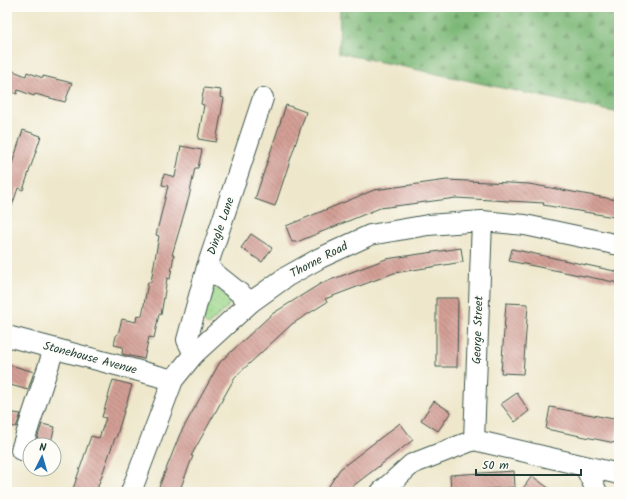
<svg xmlns="http://www.w3.org/2000/svg" width="626" height="499" font-family="Kalam,sans-serif">
<defs>
<pattern id="grass-dots" width="8" height="8" patternUnits="userSpaceOnUse"><rect width="8" height="8" fill="#9cd78b"/><path d="M2 2h.1M6 6h.1" fill="none" stroke="#86b979" stroke-width="1.8" stroke-linecap="round"/></pattern>
<pattern id="forest-firs" width="22" height="20" patternUnits="userSpaceOnUse"><rect width="22" height="20" fill="#7db877"/><path d="M5 1l3.5 6h-7zM16 11l3.5 6h-7z" fill="#669762"/></pattern>
<pattern id="building-back-hatch" width="6" height="6" patternUnits="userSpaceOnUse"><rect width="6" height="6" fill="#d39f95"/><path d="M-1 5l2 2M0 0l6 6M5-1l2 2" fill="none" stroke="#ab837a"/></pattern>
</defs>
<rect width="100%" height="100%" fill="#fdfcf7"/>
<filter id="ink" filterUnits="userSpaceOnUse"><feTurbulence type="fractalNoise" baseFrequency=".025" numOctaves="2"/><feDisplacementMap in="SourceGraphic" scale="8" xChannelSelector="R" yChannelSelector="G"/><feConvolveMatrix kernelMatrix="1 2 1 2 8 2 1 2 1" color-interpolation-filters="sRGB"/></filter>
<filter id="wash" filterUnits="userSpaceOnUse"><feTurbulence type="fractalNoise" baseFrequency=".012" numOctaves="4" result="noise"/><feDisplacementMap in="SourceGraphic" scale="16" xChannelSelector="R" yChannelSelector="G"/><feGaussianBlur stdDeviation="0.9" result="paint"/><feColorMatrix in="noise" values="0 0 0 0 0 0 0 0 0 0 0 0 0 0 0 0 0 1.4 0 .05"/><feComposite in="paint" operator="in"/></filter>
<g filter="url(#wash)">
<rect width="100%" height="100%" fill="#eee7cb"/>
<!-- grass -->
<path fill="url(#grass-dots)" stroke="#5e8a60" d="M213,286L232,299L227,308L208,325L201,320Z"/>
<!-- forest -->
<path fill="url(#forest-firs)" stroke="#4e7a56" d="M340,7H619V113L339,53Z"/>
<g id="blocks">
<!-- building -->
<g fill="url(#building-back-hatch)">
<path d="M11,70L26,76L27,72L43,78V76L72,83L65,102L35,94L34,96L18,90L17,94L7,90V80Z"/>
<path d="M204,88L221,90L220,97L224,98L216,142L198,139L204,105L201,104Z"/>
<path d="M286,105L306,112L275,206L255,199Z"/>
<path d="M23,130L41,136L23,190L18,188L9,215L7,214V179Z"/>
<path d="M181,146L202,150L198,168H195L189,197L172,255H174L170,279L167,278L161,315L159,314L154,338L149,337L144,359L122,354L123,347L114,345L116,336L118,334L122,319L136,322L137,315L142,316L148,282H151L159,236L156,235L168,186L162,185L164,174L175,177Z"/>
<path d="M447,180L529,184L617,200L614,217L543,205L544,203L456,198L380,208L297,242H292L286,226L374,190Z"/>
<path d="M251,234L272,248L262,262L241,248Z"/>
<path d="M461,248L463,262L394,273L325,299L327,302L292,324L235,377L191,456H193L179,492H157L180,434L220,362L272,314L320,284L386,259Z"/>
<path d="M512,249L619,272V283L509,261Z"/>
<path d="M436,298H458L457,367H436Z"/>
<path d="M506,303L528,304L523,374L501,373Z"/>
<path d="M7,364L34,372L28,390L7,384Z"/>
<path d="M113,380L132,385L116,438H115L96,492H72L91,436L99,438L106,418L102,417Z"/>
<path d="M517,393L529,411L515,422L501,404Z"/>
<path d="M434,401L451,412L438,431L421,420Z"/>
<path d="M550,407L619,420L615,443L546,429Z"/>
<path d="M7,412L21,414L16,427L7,426Z"/>
<path d="M400,423L413,440L353,486L348,492H325L340,469Z"/>
<path d="M42,424L55,427L50,445H35Z"/>
<path d="M514,471L515,487L476,490V492H451L450,475Z"/>
<path d="M532,476L554,492H520Z"/>
</g>
</g>
</g>
<g filter="url(#ink)">
<use href="#blocks" fill-opacity="0" stroke="#3e564b" stroke-width="1"/>
<g fill="none" stroke-linecap="round" stroke-linejoin="round">
<!-- minor casing -->
<g stroke="#3e564b" stroke-width="22">
<g id="minor">
<path d="M207,267L251,302"/>
<path d="M7,336L173,380"/>
<path d="M194,354L187,340L207,267L263,98"/>
<path d="M474,440L482,221"/>
<path d="M21,450L54,349"/>
<path d="M585,467L597,492"/>
<path d="M131,492L173,380L194,354L251,302L286,277L320,258L370,235L428,225L482,221L525,225L619,245"/>
<path d="M381,492L412,464L474,440L619,474"/>
</g>
</g>
<!-- minor -->
<use href="#minor" stroke="#fff" stroke-width="20"/>
</g>
</g>
<g text-anchor="middle" dominant-baseline="central" stroke-width="3.5" stroke-linejoin="round" paint-order="stroke">
<!-- street labels -->
<g font-size="12" fill="#1f3d34" stroke="#fdfcf7">
<text transform="translate(221 226) rotate(-71)">Dingle Lane</text>
<text transform="translate(319 260) rotate(-28)">Thorne Road</text>
<text transform="translate(478 330) rotate(-88)">George Street</text>
<text transform="translate(90 358) rotate(15)">Stonehouse Avenue</text>
</g>
</g>
<!-- margin -->
<rect width="626" height="499" fill="none" stroke="#fdfcf7" stroke-width="24"/>
<!-- north arrow -->
<g transform="translate(42 457) rotate(5)"><circle r="19" fill="#fdfcf7" stroke="#a4b0a9"/>
<path d="M0-3L7 15L0 10L-7 15Z" fill="#1f6fb2"/>
<text y="-6" font-size="11" font-weight="bold" text-anchor="middle" fill="#1f3d34">N</text>
</g>
<!-- scale -->
<path d="M476 469v6h105v-6" fill="none" stroke="#1f3d34" stroke-width="2"/>
<text x="482" y="469" font-size="12" fill="#1f3d34" stroke="#fdfcf7" stroke-width="3" paint-order="stroke">50 m</text>
</svg>
